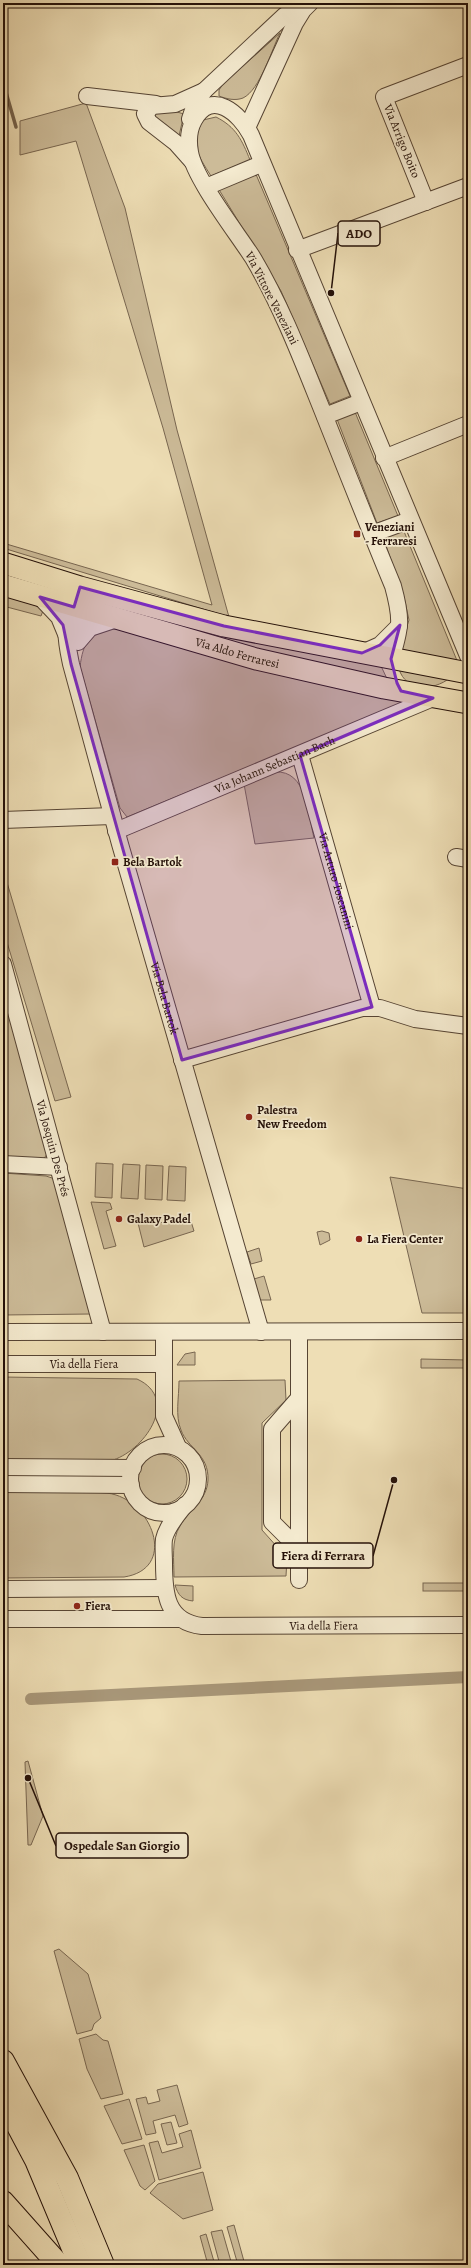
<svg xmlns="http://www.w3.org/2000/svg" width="471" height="2268" font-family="Alegreya,serif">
<rect width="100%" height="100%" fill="#eedeb5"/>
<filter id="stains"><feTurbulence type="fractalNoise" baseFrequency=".005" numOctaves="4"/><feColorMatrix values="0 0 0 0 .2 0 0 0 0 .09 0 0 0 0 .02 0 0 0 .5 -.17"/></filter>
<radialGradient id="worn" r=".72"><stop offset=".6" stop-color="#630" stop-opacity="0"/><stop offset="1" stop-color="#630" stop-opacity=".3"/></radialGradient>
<!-- green -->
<g fill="#ccbb98" stroke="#786650">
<path d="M280,33C272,49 260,90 243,98C235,101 227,99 219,96V90L223,84Z"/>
<path d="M86,103L125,208L177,430L229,617L3,548V543L212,605L163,428L76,141L20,155V121Z"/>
<path d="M160,107L184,114L179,136L154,117Z"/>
<path d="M216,117C236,127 242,140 250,160L211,176C197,154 190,144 203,120Z"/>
<path d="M255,172L350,396L330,404L281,291L218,188Z"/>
<path d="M355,412L398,516L377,523L337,419Z"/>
<path d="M403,529L458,663L398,654L409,620L404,597L383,537Z"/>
<path d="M3,595L44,608L41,616L3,606Z"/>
<path d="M102,597L381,666L389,683L163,628Z"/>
<path d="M114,628L401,699V704L127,817L120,808L80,667C83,642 89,634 114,628Z"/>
<path d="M399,669L450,678C433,691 406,692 399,669Z"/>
<path d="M275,772C307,770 308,814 314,838L255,844L244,784Z"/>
<path d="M3,869L71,1097L55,1101L3,929Z"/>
<path d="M3,990L47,1154L43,1160L3,1159Z"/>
<path d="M96,1163L113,1164L112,1198L95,1197Z"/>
<path d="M123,1164L140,1165L138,1199L121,1198Z"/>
<path d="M146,1165L163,1166L162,1200L145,1199Z"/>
<path d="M169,1166L186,1167L185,1201L167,1200Z"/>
<path d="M3,1173L46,1176L55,1179L91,1314L3,1315Z"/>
<path d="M390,1177L468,1189V1313H422Z"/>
<path d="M91,1202L110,1203L112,1209L106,1211L116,1246L104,1249Z"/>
<path d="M189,1215L194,1231L144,1247L138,1223L155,1219L156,1224Z"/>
<path d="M322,1231L329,1233L330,1240L320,1245L317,1232Z"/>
<path d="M259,1248L262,1261L251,1264L247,1252Z"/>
<path d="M264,1276L271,1300H260L254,1279Z"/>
<path d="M195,1352V1365H177L185,1354Z"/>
<path d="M421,1359L468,1360V1368H421Z"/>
<path d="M3,1377L137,1379C181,1399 144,1452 110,1461H3Z"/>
<path d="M285,1380L286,1400L262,1423V1530L287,1558L286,1576L174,1577C174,1561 171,1540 180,1526C189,1509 207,1501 208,1480C209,1454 188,1449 181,1430C175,1416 179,1397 179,1381Z"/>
<circle cx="162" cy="1479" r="25"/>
<path d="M3,1474H123V1480L3,1479Z"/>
<path d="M3,1491C28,1492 52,1492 77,1492C89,1493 104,1491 116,1495C154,1507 176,1569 124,1577L3,1578Z"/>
<rect x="423" y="1583" width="45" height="8"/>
<path d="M175,1585L193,1586V1601C182,1600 178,1595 175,1585Z"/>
<path d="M28,1761L43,1816L31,1845H28L25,1762Z"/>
<path d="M59,1949L88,1974L101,2018L94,2024L92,2030L77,2034L54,1951Z"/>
<path d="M96,2034L103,2040L108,2041L123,2094L101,2099L87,2069L79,2039Z"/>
<path d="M177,2085L188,2124L179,2127L175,2115L153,2121L156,2133L146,2135L136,2099L146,2097L148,2104L160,2101L157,2090Z"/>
<path d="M129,2099L142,2139L122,2144L104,2106Z"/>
<path d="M171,2122L177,2143L167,2145L161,2124Z"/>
<path d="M191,2130L201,2168L159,2180L149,2143L158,2141L162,2153L183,2147L179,2134Z"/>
<path d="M144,2145L155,2181L145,2190L140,2186L124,2150Z"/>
<path d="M203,2172L213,2210L183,2219L150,2193L158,2184Z"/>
<path d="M234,2225L245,2265H238L227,2227Z"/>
<path d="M222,2230L232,2265H220L211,2232Z"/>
<path d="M206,2234L215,2265H208L200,2236Z"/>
</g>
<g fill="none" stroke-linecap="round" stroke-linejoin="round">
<!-- stream -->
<path stroke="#74624c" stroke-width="3.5" d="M3,82L16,127"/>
<!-- canal -->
<path stroke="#a9987a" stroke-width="12" d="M31,1699L468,1677"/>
<!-- minor casing -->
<g stroke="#564433" stroke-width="18">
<g id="minor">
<path d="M87,96L156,104"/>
<path d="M190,119L195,104L204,91L284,16L303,3"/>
<path d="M247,128L295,23L303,10L310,3"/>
<path d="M192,161L176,143L149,122L145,114L152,106L175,104L204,91"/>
<path d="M206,187L261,164"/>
<path d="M426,202L384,97L468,65"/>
<path d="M297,250L468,186"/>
<path d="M325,416L361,402"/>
<path d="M384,458L468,424"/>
<path d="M372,534L410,520"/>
<path d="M40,597L59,617L66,634"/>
<path id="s1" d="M80,637L81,618L74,607C62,625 67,644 71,664L120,844L261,1332"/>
<path d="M78,642L90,628L117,619"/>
<path d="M362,653L380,645L399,626"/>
<path d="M391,659C401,627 402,619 393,586C369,528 346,470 323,412C302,360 282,307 253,258C237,233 194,178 190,152C188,141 189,129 194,120C212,88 240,114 251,135L468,656"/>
<path id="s2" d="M300,755L372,1007"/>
<path d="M3,820L112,816"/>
<path id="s3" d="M116,831L433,698"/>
<path d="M456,857L468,859"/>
<path id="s4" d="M3,964L103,1332"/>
<path d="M182,1060L362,1008H380L415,1019L468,1026"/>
<path d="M3,1164L59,1167"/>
<path d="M3,1332L468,1331"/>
<path d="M164,1333V1416L178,1447"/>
<path id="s5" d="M3,1364H164"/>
<circle cx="164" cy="1479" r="34"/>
<path d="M3,1467L133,1468"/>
<path d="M3,1484L131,1485"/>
<path id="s6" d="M185,1505C178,1514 167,1526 164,1539C163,1546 164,1556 164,1563C164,1593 166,1622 202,1626L468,1625"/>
<path d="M299,1549L272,1522V1429L299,1398"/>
<path d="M299,1580V1332"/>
<path d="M3,1589L164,1588"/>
<path d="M3,1619H181"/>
</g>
</g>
<!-- major casing -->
<g stroke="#241008" stroke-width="23">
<g id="major">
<path d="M3,563L80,587L224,626L468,673"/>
<path id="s7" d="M3,585L256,659L384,688L468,703"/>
</g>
</g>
<!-- highway casing -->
<g stroke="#241008" stroke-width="24">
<g id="highway">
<path d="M3,2061L67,2178L103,2265"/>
<path d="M3,2098L36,2160L80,2265"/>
<path d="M3,2202L59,2265"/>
</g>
</g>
<!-- minor -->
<use href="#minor" stroke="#f4eacf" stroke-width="16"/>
<!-- major -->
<use href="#major" stroke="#eedeb5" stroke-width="21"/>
<!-- highway -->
<use href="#highway" stroke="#eedeb5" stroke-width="22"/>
</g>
<!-- marked area -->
<path fill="#7b2cbf" fill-opacity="0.2" stroke="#7b2cbf" stroke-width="3" stroke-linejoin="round" d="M80,587L224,626L362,653L380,645L400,625L391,659L397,683L401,691L433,698L300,755L372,1007L182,1060L71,664L63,625L40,597L74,607Z"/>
<!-- markers -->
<g fill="#8f2418" stroke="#f4eacf" stroke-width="1.5">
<rect x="353" y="530" width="8" height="8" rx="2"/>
<rect x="111" y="858" width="8" height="8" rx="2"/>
<circle cx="249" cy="1117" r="4"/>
<circle cx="119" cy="1219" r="4"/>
<circle cx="359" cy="1239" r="4"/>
<circle cx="77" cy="1606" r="4"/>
</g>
<g text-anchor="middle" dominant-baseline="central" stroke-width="3.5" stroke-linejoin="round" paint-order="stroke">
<!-- street labels -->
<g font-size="12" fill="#241008" stroke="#f4eacf">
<text transform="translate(402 141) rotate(68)">Via Arrigo Boito</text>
<text transform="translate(272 298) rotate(63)">Via Vittore Veneziani</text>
<text stroke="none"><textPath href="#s7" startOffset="244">Via Aldo Ferraresi</textPath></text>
<text stroke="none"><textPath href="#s3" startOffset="172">Via Johann Sebastian Bach</textPath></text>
<text stroke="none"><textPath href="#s2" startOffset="131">Via Arturo Toscanini</textPath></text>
<text stroke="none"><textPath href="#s1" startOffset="438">Via Bela Bartok</textPath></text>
<text stroke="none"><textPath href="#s4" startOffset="191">Via Josquin Des Prés</textPath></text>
<text stroke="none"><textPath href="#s5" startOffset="81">Via della Fiera</textPath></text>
<text stroke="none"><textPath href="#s6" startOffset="269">Via della Fiera</textPath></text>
</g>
<!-- poi labels -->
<g font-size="12" font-weight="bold" fill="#241008" stroke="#f4eacf" text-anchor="start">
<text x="365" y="527">Veneziani<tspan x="365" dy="14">- Ferraresi</tspan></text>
<text x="123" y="862">Bela Bartok</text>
<text x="257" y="1110">Palestra<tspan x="257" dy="14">New Freedom</tspan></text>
<text x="127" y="1219">Galaxy Padel</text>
<text x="367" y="1239">La Fiera Center</text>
<text x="85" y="1606">Fiera</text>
</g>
</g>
<!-- callouts -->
<path fill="none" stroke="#241008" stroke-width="1.5" d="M331 293L338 233M394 1480L373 1556M28 1778L56 1846"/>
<g fill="#241008" stroke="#f4eacf" stroke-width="1.5">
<circle cx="331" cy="293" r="4"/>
<circle cx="394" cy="1480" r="4"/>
<circle cx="28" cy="1778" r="4"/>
</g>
<g fill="#f4eacf" stroke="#241008" stroke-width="1.5">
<rect x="338" y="221" width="42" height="25" rx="4"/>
<rect x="273" y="1543" width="100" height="25" rx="4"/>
<rect x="56" y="1833" width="132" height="25" rx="4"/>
</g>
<g font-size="13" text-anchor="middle" font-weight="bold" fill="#241008">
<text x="359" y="238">ADO</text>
<text x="323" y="1560">Fiera di Ferrara</text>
<text x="122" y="1850">Ospedale San Giorgio</text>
</g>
<!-- margin -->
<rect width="471" height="2268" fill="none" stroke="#eedeb5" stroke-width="16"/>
<rect x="4" y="4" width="463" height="2260" fill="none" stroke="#241008" stroke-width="2"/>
<rect x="8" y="8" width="455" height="2252" fill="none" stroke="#241008"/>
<rect width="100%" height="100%" filter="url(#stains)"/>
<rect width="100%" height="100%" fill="url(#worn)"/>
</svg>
